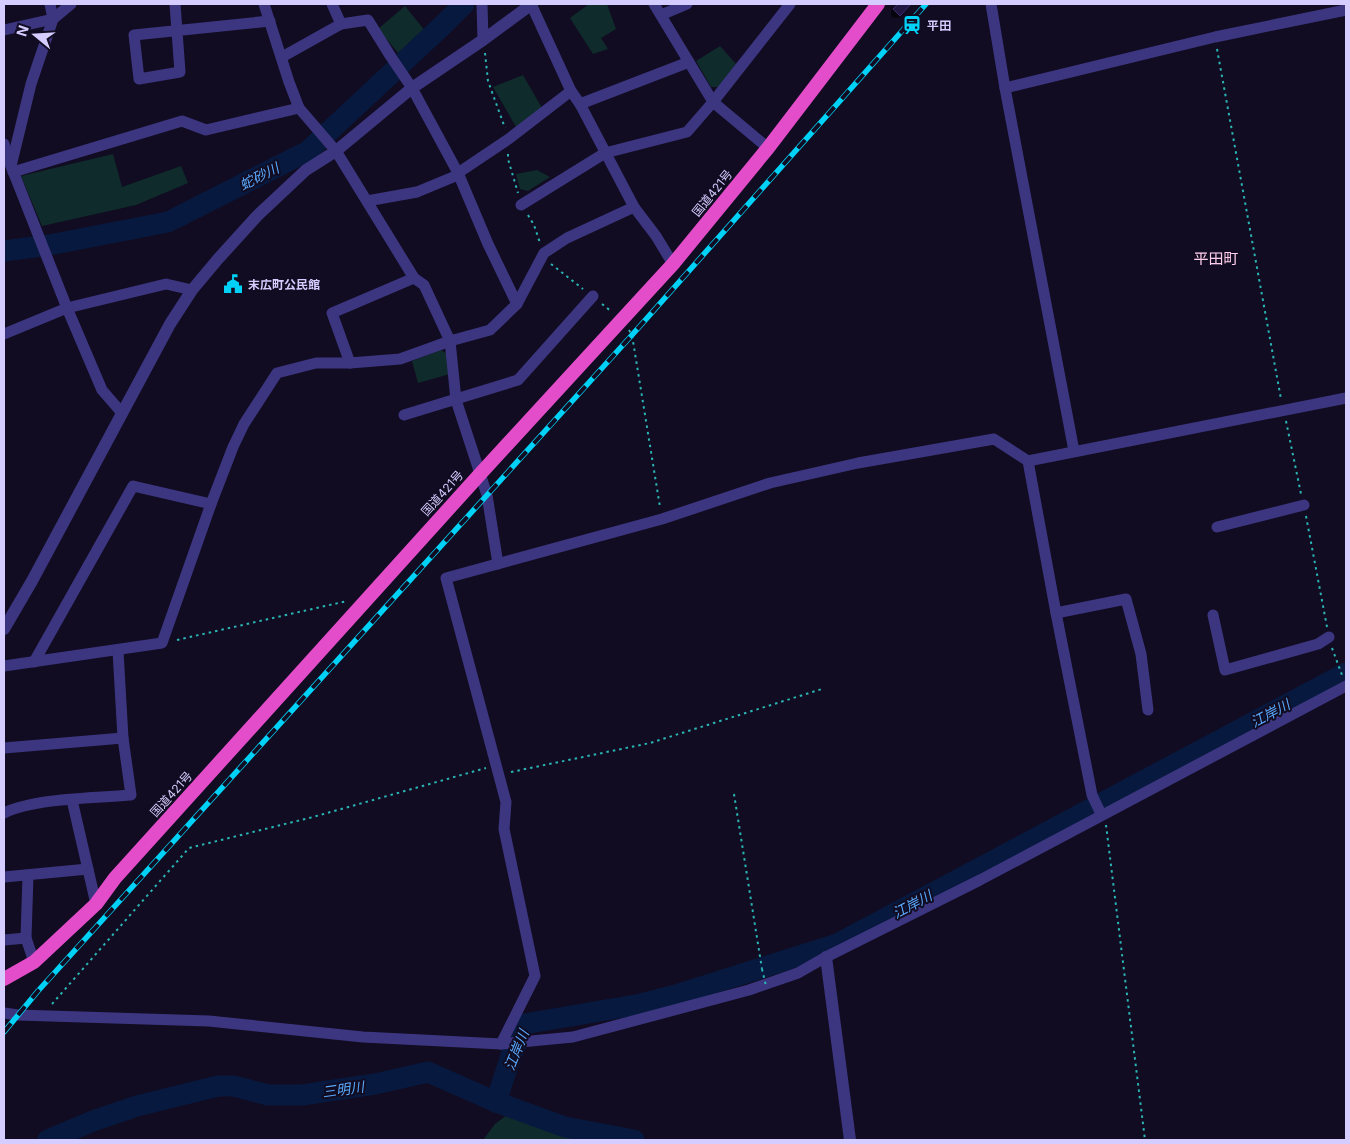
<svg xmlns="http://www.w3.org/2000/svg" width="1350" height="1144" font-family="Inter,'Noto Sans JP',sans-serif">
<defs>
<filter id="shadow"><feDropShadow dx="-4.5" dy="4.5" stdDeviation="1" flood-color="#0009"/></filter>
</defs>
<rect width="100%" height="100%" fill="#110c21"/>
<!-- green -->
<g fill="#0f2b2b">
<path d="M589,4H607L616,29L601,38L608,49L593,54L570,18Z"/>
<path d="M405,6L426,32L399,54L378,29Z"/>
<path d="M720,46L737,65L720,87H711L696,61Z"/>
<path d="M523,75L542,108L516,127L493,87Z"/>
<path d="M113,154L122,187L181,166L188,183L136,205L42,226L21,176Z"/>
<path d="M537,170L550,177L528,191L520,189L516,174Z"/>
<path d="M441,350L449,355L450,374L418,383L412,361Z"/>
<path d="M511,1112L565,1131L613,1140H483L495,1124Z"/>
</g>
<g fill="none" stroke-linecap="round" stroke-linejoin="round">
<!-- river -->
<g stroke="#08193f" stroke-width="21">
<path d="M4,251L49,245L168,222L308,151L442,26L464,4"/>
<path d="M496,1102L511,1056L524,1024L641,1004L676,995L837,944L1346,673"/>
<path d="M48,1140L93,1121L137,1106L218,1086H234L268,1095H302L375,1084L428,1072L496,1102L565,1127L634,1140"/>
</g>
</g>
<!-- building -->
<path fill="#231842" stroke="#3a296f" filter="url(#shadow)" d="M898,4H911L900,16L893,9Z"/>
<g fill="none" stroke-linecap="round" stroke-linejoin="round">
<!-- path -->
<g stroke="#2ab5b4" stroke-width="2" stroke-dasharray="2.5 4" stroke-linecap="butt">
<path d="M1217,49L1281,399"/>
<path d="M485,53L488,81L505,128"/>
<path d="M508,154V159L518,193"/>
<path d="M528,215L534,225L540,243"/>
<path d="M551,264L583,289"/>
<path d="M602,304L612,312"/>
<path d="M629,330L632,335L660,507"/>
<path d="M1286,421L1301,494"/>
<path d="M1306,516L1327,627"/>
<path d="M177,640L347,601"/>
<path d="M1332,648L1342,675"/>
<path d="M511,772L650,743L822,689"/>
<path d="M734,794L762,969"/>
<path d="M1106,825L1145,1140"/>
<path d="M52,1004L189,848L313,817L486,768"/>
</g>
<!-- minor -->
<g stroke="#3c3681" stroke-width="11">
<path d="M71,4L53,19L31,84L11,166L67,308L102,390L122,413"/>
<path d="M175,4L180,72L139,79L134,35L270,21"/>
<path d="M264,4L289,82L299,108L336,151L414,278L424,285L450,341L456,400L487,495L498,564"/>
<path d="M332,4L341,24"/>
<path d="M482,4L483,40"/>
<path d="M531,4L571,91L580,104L634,207L656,236L673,264"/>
<path d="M654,4L713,102L768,148"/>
<path d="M991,4L1005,88L1074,451"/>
<path d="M661,15L687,4"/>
<path d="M4,30L53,19L50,4"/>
<path d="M282,57L341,24L368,20L391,57L412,88L458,173L488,244L517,304"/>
<path d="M1005,88L1215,37L1346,10"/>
<path d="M580,104L689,62"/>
<path d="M4,144L11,166"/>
<path d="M13,172L182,121L206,130L299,108"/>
<path d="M458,173L510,138L571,91"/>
<path d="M367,201L417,192L458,175"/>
<path d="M521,205L605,153L687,132L713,102L790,4"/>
<path d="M4,334L67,308L166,284L192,290"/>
<path d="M350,363L332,313L414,278"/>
<path d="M404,415L518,380L593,296"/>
<path d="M1028,461L1346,398"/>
<path d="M1217,527L1304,505"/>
<path d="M1056,613L1126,599L1141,654L1148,710"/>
<path d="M1213,615L1225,670L1318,644L1329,637"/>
<path d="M34,662L133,486L211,504"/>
<path d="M4,666L162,643L211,504L233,447L244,424L277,373L316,363H350L400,359L450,341L490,330L517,304L544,253L567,238L634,207"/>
<path d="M4,748L123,738"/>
<path d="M72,800L96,904"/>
<path d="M4,813C35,798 96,798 131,795L123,738L118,651"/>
<path d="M28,875L26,938L34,962"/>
<path d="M4,877L88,869"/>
<path d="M4,940L26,938"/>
<path d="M4,1013L18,1015L209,1021L363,1037L501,1044L573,1037L749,990L798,973L826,957L980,880L1346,686"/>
<path d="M501,1044L535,976L504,829L506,802L446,578L662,519L770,483L858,463L994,439L1028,461L1056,613L1092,795L1101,814"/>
</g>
<!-- tertiary -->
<g stroke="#3c3681" stroke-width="12">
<path d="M4,629L32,581L170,324L192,290L218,259L257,216L306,170L336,151L412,88L483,40L532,4"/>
<path d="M826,957L850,1140"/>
</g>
<!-- trunk -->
<path stroke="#e34dca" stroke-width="14" d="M4,979L34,962L96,904L115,878L481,473L673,264L768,148L878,4"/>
<!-- rail casing -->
<g stroke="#00d2f7" stroke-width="5.5">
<path id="rail" d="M4,1032L38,991L632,335L926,4"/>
</g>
<!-- rail -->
<use href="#rail" stroke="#110c21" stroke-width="4" stroke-dasharray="11" stroke-linecap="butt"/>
<!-- path-bridge -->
<path stroke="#2ab5b4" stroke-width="2" stroke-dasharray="2.5 4" stroke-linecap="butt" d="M762,969L766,986"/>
</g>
<!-- icons -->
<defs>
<g id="station-bare" transform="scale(1.5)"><path d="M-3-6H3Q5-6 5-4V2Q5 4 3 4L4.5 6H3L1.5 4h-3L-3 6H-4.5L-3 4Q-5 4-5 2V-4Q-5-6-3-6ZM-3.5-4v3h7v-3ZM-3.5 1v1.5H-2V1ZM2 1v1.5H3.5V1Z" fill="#00d2f7" stroke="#110c21" stroke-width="2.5" paint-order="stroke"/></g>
<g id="civic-bare" transform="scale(1.5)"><path d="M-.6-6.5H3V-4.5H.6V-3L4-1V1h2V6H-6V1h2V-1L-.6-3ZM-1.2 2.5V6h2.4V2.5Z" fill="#00d2f7" stroke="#110c21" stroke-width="2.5" paint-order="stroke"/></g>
</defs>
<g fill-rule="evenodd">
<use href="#station-bare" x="912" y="25"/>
<use href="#civic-bare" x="233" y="284"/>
</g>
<g text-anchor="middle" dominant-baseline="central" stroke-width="4" stroke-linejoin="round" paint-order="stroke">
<!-- poi labels -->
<g font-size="12" font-weight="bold" fill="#d5ccff" stroke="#110c21" text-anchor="start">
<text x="927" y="25">平田</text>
<text x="248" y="284">末広町公民館</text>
</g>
<!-- street labels -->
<g font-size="12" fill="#d5ccff" stroke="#110c21">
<text transform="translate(712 193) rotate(-51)">国道421号</text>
<text transform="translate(442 493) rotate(-48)">国道421号</text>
<text transform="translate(171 794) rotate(-48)">国道421号</text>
</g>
<!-- water labels -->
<g font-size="14" font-style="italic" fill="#5aaaff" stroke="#110c21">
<text transform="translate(259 176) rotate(-27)">蛇砂川</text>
<text transform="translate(1270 713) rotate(-28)">江岸川</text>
<text transform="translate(912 904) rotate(-28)">江岸川</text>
<text transform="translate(516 1050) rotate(-68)">江岸川</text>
<text transform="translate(343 1089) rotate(-8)">三明川</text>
</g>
<!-- quarter labels -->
<g font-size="15" fill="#ffceeb" stroke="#110c21">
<text x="1216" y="258">平田町</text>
</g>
</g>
<!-- border -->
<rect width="1350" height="1144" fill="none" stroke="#d5ccff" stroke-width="10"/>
<!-- north arrow -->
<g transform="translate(35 35) rotate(288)" stroke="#110c21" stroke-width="4" paint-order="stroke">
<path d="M0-4L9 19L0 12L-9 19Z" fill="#d5ccff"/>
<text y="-8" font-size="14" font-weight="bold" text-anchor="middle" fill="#d5ccff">N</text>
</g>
</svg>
